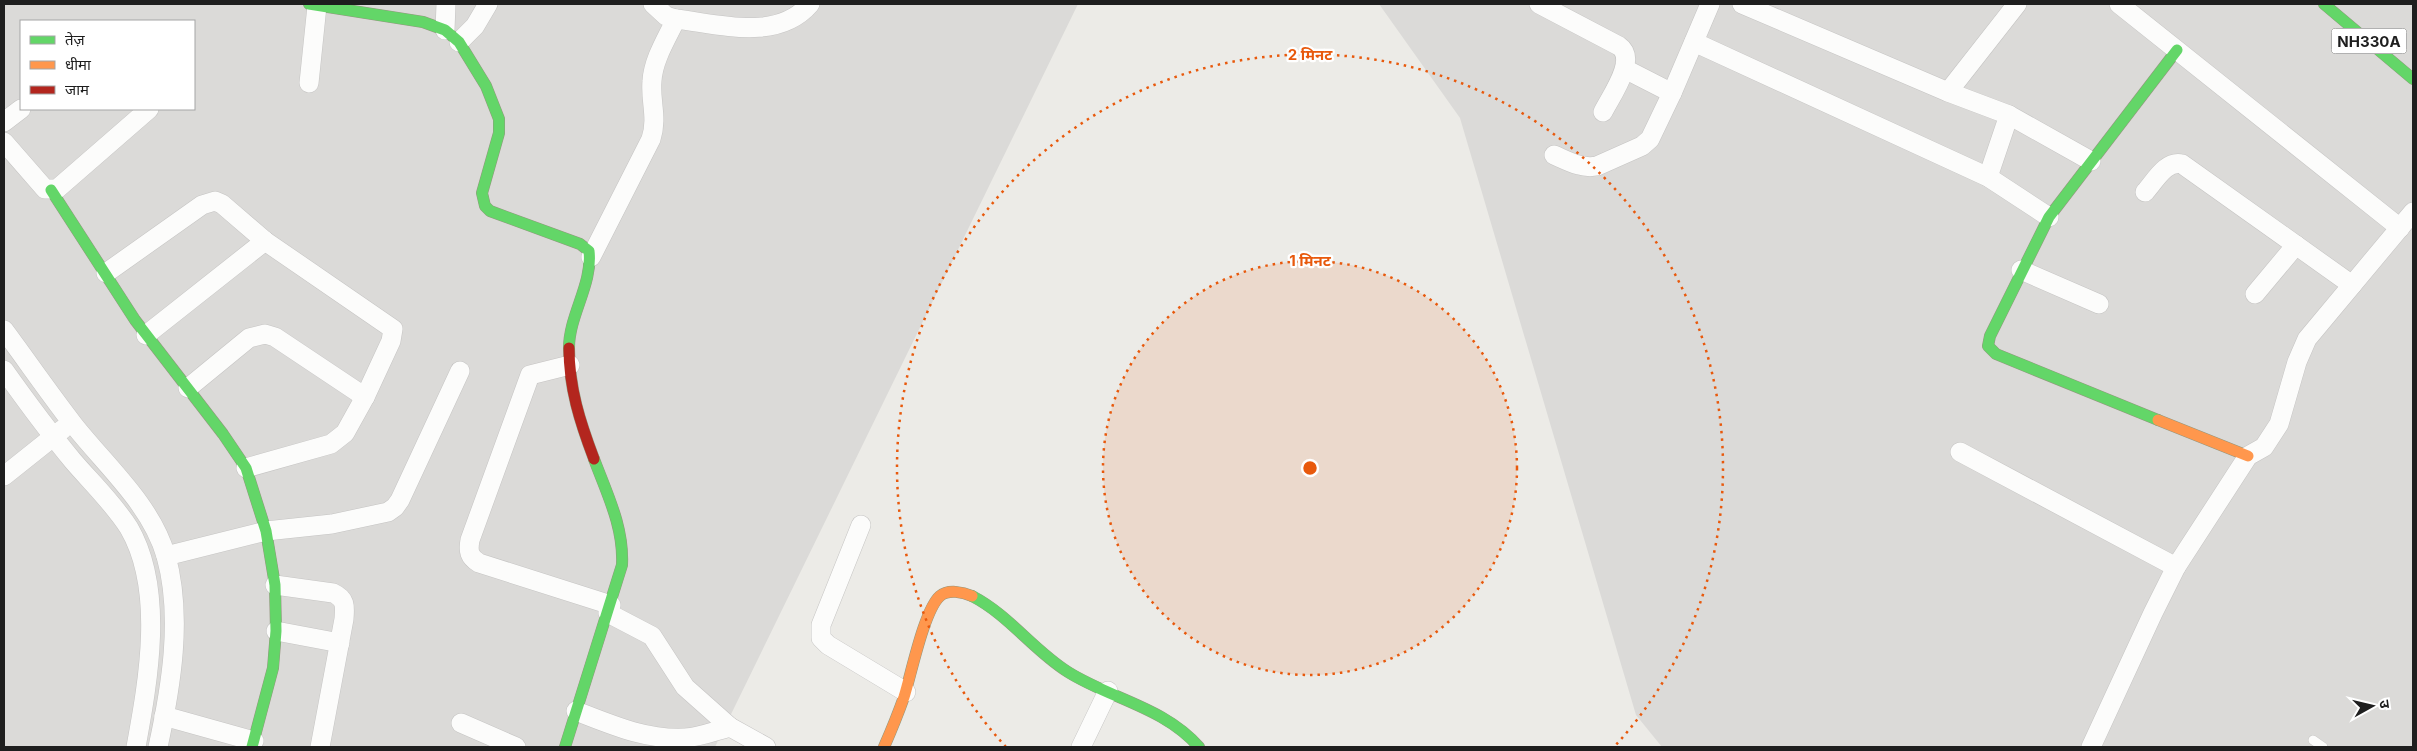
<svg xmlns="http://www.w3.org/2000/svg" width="2417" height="751" font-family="Inter,'Noto Sans Devanagari',sans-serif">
<rect width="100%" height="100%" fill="#ecebe7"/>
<!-- residential -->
<g fill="#dbdad8" fill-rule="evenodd">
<path d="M4,4H1078L715,747H4ZM21,21H194V109H21Z"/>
<path d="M1379,4H2413V747H1662L1636,715L1460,118Z"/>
</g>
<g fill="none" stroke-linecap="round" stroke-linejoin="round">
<!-- lane casing -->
<g stroke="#c5c4c3" stroke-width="10">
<path id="lane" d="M2313,740L2323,747"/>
</g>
<!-- street casing -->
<g stroke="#c5c4c3" stroke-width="20">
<g id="street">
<path d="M653,4L666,16L676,19C719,24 777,42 810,4"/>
<path d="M1539,4L1619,46C1638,59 1611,96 1603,112"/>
<path d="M1742,4L1948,92L2009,115L2091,161"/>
<path d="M2119,4L2400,228"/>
<path d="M445,30L446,4"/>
<path d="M459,42L475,26L488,4"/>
<path d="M1694,42L1988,177L2049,217"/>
<path d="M1625,69L1672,93"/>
<path d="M309,83L317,6"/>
<path d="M1948,92L2017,4"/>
<path d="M4,122L21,109"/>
<path d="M4,142L45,189H57L149,109"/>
<path d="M1554,155C1568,161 1581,169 1597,166L1642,146L1650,139L1672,93L1710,4"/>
<path d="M1988,177L2009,115"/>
<path d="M2145,192C2155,181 2166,160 2182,164L2352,285"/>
<path d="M591,257L651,139C658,117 650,102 652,81C653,60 667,38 676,19"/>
<path d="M2021,270L2099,304"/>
<path d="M106,273L202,205L215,201L222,204L265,241L393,329L391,341L365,397L345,433L331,444L246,468"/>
<path d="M2255,294L2296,245"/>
<path d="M4,330C27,361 49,393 73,424C106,466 151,504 166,556C183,617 171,687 158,747"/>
<path d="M146,335L265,241"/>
<path d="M570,365L530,375L470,540C468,551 469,557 479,563L611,605"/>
<path d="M4,370C26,401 49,432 73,461C91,482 114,504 129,528C165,590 148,681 136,747"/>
<path d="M188,388L249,338L265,334L275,337L365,397"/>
<path d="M1960,452L2176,567"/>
<path d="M4,476L63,429"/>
<path d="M861,525L821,625V638L828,645L906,692"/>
<path d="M166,556L266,531L332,524L388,512L395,507L400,500L460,371"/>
<path d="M275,585L333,593C346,599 345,606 344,619L320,747"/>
<path d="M608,613L652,636L685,687L730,727L766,747"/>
<path d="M276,631L340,643"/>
<path d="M576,711C612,725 646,740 685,738C700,737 715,731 730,727"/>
<path d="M164,716L254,741"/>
<path d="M461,723L516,747"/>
<path d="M1081,747L1108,691"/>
<path d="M2091,747L2153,613L2176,567L2248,456L2264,447L2279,424L2297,362L2307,339L2413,212"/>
</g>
</g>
<!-- fast casing -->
<g stroke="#93977e" stroke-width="12">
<g id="fast">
<path d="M309,4L423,22L445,30L459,42L486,86L499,119V133L482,193L485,206L490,211L580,244L589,251C593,284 569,315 569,348"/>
<path d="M2324,4L2413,79"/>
<path d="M51,190L135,320L223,434L246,468L266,531L275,585L276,631L273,668L252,747"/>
<path d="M2158,420L1996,354L1988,346L1990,336L2049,217L2177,50"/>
<path d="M972,596C1009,615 1033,650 1068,672C1111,699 1164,707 1199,747"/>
<path d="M565,747L622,565C624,527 607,494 594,459"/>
</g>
</g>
<!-- slow casing -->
<g stroke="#93977e" stroke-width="12">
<g id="slow">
<path d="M2158,420L2248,456"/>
<path d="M884,747C891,731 898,714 904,697C911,675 924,610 940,596C948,589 963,592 972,596"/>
</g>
</g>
<!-- jam casing -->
<g stroke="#93977e" stroke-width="12">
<path id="jam" d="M569,348C569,388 580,422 594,459"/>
</g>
<!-- lane -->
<use href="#lane" stroke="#fcfcfb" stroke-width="9"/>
<!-- street -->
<use href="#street" stroke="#fcfcfb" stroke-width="19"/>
<!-- fast -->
<use href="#fast" stroke="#63d668" stroke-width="11"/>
<!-- slow -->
<use href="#slow" stroke="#ff974d" stroke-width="11"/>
<!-- jam -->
<use href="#jam" stroke="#b3261e" stroke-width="11"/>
</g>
<!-- distance rings -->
<circle cx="1310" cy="468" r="207" fill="#e8590c" fill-opacity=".12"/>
<g fill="none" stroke="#e8590c" stroke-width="2.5" stroke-dasharray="2.5 5">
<circle cx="1310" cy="468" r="207"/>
<path d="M1006 747A413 413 0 1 1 1614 747"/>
</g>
<g text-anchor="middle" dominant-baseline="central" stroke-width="4.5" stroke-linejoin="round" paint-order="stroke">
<!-- shield labels -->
<rect fill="#fff" stroke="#626262" stroke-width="1" x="2331.5" y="28.5" width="75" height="25" rx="4"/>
<g font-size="15" font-weight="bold" fill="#1e1e1e">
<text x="2369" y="41">NH330A</text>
</g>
</g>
<circle cx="1310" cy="468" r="8" fill="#e8590c" stroke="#fff" stroke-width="2.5"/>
<g font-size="15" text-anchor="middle" font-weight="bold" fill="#e8590c" stroke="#fff" stroke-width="4.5" stroke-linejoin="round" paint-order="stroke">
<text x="1310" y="60">2 मिनट</text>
<text x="1310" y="266">1 मिनट</text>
</g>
<!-- border -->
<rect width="2417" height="751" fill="none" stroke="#1e1e1e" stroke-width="10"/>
<!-- legend -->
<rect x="20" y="20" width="175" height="90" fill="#ffffff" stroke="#a5a5a5"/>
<rect x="30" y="36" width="25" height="8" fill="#63d668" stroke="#a5a5a5"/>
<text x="65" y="45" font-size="15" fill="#1e1e1e">तेज़</text>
<rect x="30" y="61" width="25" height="8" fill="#ff974d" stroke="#a5a5a5"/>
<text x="65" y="70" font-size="15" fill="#1e1e1e">धीमा</text>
<rect x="30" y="86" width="25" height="8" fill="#b3261e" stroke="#a5a5a5"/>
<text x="65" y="95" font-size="15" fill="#1e1e1e">जाम</text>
<!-- north arrow -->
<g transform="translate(2372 706) rotate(82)" stroke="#ffffff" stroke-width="4" paint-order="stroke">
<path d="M0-4L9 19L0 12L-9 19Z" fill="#1e1e1e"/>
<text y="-8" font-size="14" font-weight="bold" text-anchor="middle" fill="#1e1e1e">उ</text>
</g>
</svg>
